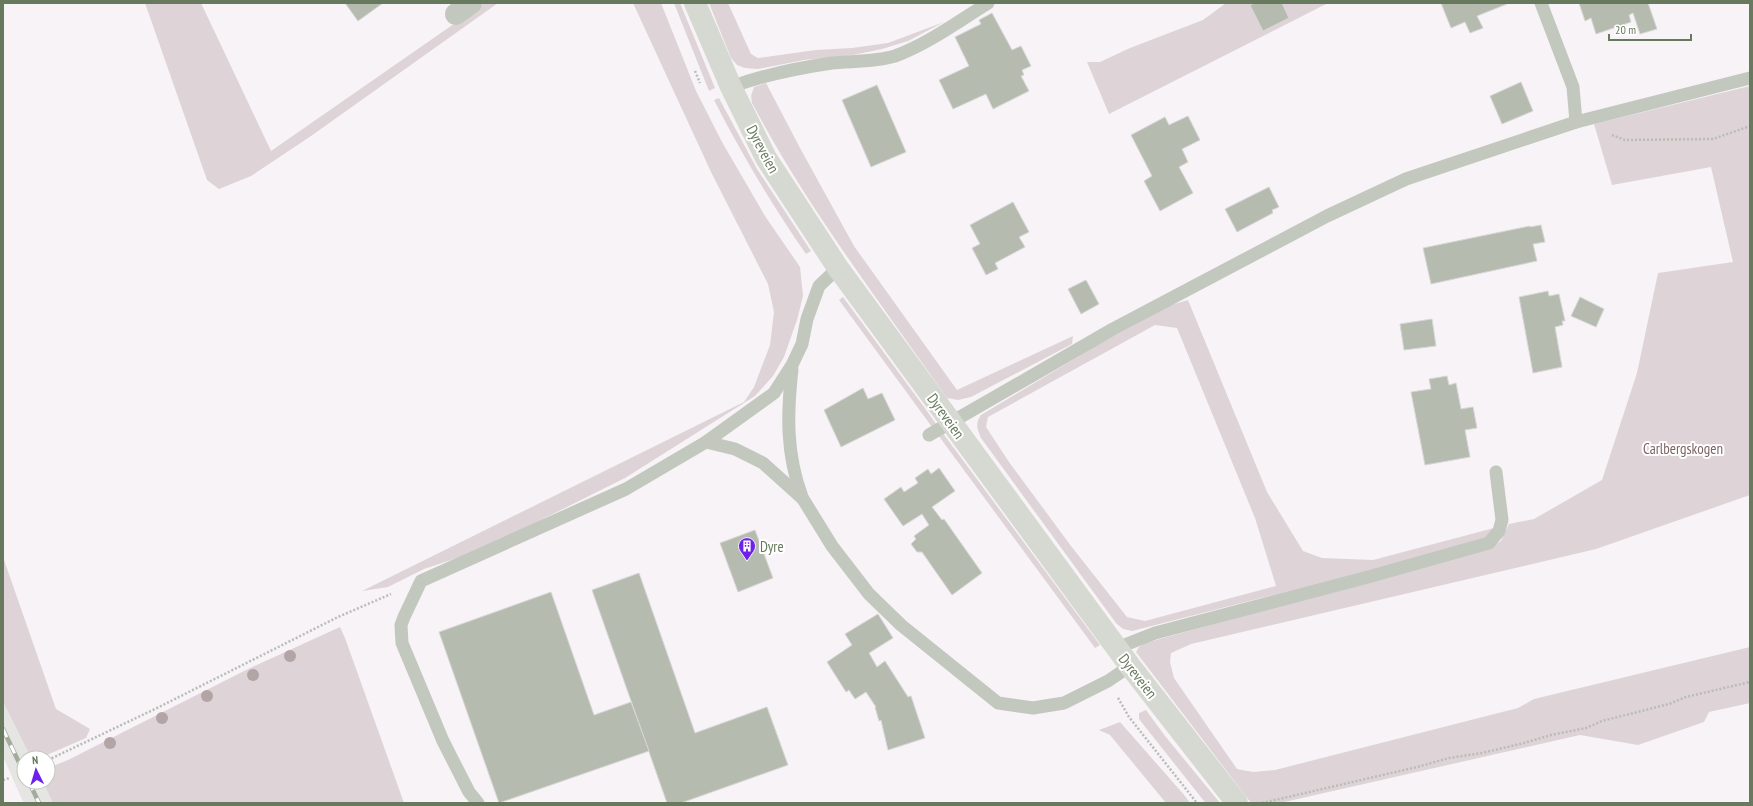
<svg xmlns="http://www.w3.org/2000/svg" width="1753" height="806" font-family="'PT Sans Narrow',sans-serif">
<rect width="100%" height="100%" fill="#f7f3f6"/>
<!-- built -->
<path fill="#e5e5e4" d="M3,702L31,758H24V782H43L53,803H24L20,795L3,756Z"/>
<!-- green -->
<g fill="#ded4d7" fill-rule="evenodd">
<path d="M145,3H201L271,151L484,3H498L311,136L251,176L219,189L207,180Z"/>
<path d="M633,3H661L696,91L722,142L765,216L800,267L803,296L797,320L784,357L773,376L755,396L625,478L523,529L466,555L424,569L388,587L362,591L744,402L754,387L770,345L774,312L768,284L711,172Z"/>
<path d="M674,3H680L715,88L709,91Z"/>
<path d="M709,3H728L751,54L758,58L816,50L852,48L888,43L944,22L908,41L882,49L853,55L804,60L758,69L745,68L737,65L731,58Z"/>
<path d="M1226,3H1328L1109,114L1087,62H1100L1130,48L1203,20Z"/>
<path d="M766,83L800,148L854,246L957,390L1073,336L1072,344L971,397L958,400L947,398C879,301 807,207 752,103L751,96L754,87Z"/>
<path d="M1750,86V495L1596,549L1191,644L1171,653L1170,662L1174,678L1237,769L1253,772L1275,770L1518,708L1534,699L1750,647V703L1709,712L1704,722L1638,745L1580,735L1280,803H1251L1136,652L1139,647L1145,643L1490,548L1501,541L1509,524L1534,519L1602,480L1637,373L1658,273L1733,262L1711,167L1612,185L1594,124Z"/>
<path d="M719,98L757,169L811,251L806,254C772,205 741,153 714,100Z"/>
<path d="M843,297L927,411L936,424L932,427L839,300Z"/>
<path d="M1188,300L1267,492L1303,551L1322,558L1373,560L1494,528L1486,538L1411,560L1132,631L1123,629L1116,623L981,438C977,429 975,423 981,415L1101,343L1171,305ZM1155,325L1177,328L1255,518L1276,586L1145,621L1127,617L1071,546L1009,462L986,427L988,417Z"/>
<path d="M942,432L1100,645L1095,648L938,435Z"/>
<path d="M3,557L56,709L90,729L86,738L40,758H31L3,702Z"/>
<path d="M340,627L345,638L404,803H53L43,782H48V768L68,760L250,668Z"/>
<path d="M1146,710L1165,736L1220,803H1206L1204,801L1139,719V713Z"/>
<path d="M1120,722L1185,796L1190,803H1166L1110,735L1099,730Z"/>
</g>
<!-- building -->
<g fill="#b5bcaf" stroke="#d8d6d8">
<path d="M345,3H383L358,21Z"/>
<path d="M1255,3H1282L1289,18L1263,31L1250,5Z"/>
<path d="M1441,3H1506L1507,4L1477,16L1483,28L1470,33L1465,22L1451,28Z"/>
<path d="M1579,3H1648L1657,29L1640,34L1633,13L1629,15L1631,22L1596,34L1591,18L1585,21Z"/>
<path d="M992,13L1012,50L1021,46L1031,66L1022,70L1024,75L1021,76L1029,91L993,109L986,94L953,109L939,80L969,66L955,37L981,24L979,20Z"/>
<path d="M1521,82L1533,111L1502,124L1490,96Z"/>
<path d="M877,85L906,152L871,167L842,100Z"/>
<path d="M1188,116L1200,140L1182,149L1188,162L1179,167L1193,193L1160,211L1144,181L1152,176L1131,135L1165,117L1169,125Z"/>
<path d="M1269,187L1279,207L1272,210L1273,213L1237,232L1225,209Z"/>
<path d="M1013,202L1029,232L1019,237L1025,247L995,263L998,269L986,275L972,248L980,244L970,225Z"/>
<path d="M1541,225L1545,242L1533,244L1537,261L1431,284L1423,248L1530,226V227Z"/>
<path d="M1086,280L1099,304L1081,314L1068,289Z"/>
<path d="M1548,291L1549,296L1559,294L1565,321H1562L1563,325L1555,327L1562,367L1533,373L1519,297Z"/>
<path d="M1580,297L1604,309L1596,327L1571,316Z"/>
<path d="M1432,319L1436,346L1404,350L1400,324Z"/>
<path d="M1447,376L1449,385L1456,383L1461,409L1473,407L1477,428L1465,430L1470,457L1425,465L1411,392L1431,389L1429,379Z"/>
<path d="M863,388L868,399L882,393L895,420L841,447L824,410Z"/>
<path d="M939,468L955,491L932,507L942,520L944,519L982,573L952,595L922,552H917L911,544L916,539L914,536L929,525L922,514L903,526L884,499L901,487L904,492L918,483L915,478L928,469L931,474Z"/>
<path d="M755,530L773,578L738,592L720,543Z"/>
<path d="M639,573L695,733L767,707L788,765L681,803H667L592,590Z"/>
<path d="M551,592L594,715L631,702L649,751L499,803L439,632Z"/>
<path d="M878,614L893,638L869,653L877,667L885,661L908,697L911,696L925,738L888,750L881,720L879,721L875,707H876L866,692L855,699L849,690L846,692L827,662L852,645L845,634Z"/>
</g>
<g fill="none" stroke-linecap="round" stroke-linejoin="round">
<!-- path -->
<g stroke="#b8bdb5" stroke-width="2.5" stroke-dasharray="2 2" stroke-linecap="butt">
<path d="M695,71L700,83"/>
<path d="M1612,135L1625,140L1713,139L1750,126"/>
<path d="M1118,698L1129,717L1197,803"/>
<path d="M48,760L157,708L338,617L391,594"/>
<path d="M3,780L10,778"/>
<path d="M1262,803L1417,767L1449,758L1482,753L1524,743L1551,735L1586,728L1602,721L1669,704L1686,697L1750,682"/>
</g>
<!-- lane -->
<g stroke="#c3c8bf" stroke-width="13">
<path d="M731,87C763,75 798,68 832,63C853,61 875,62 895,56C926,45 961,20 988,3"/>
<path d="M1576,122L1750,78"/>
<path d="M792,369C787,415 786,453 802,497"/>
<path d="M929,435L1113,329L1327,216L1406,179L1576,122L1573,87L1541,3"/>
<path d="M706,442L735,449L763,463L803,499L832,546L869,594L901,625L998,703L1033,708L1064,703L1108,681L1130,666"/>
<path d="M1117,648L1155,633L1368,577L1489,543L1499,531L1502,520L1496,472"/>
<path d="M478,803L469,792L443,741L402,643L401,625L404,617L421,581L626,489L706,442L774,393L792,365L802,344L807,319L819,286L838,268"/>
</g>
<!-- street -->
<path stroke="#c3c8bf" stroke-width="22" d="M456,14L471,3"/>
<!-- secondary -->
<path stroke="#d5d9d2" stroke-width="22" d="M695,3L731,87L766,158L838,268L1130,666L1237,803"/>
<!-- rail casing -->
<g stroke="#a2ab9c" stroke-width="4.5">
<g id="rail">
<path d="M3,729L24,773"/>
<path d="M29,782L39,803"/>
</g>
</g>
<!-- rail -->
<use href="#rail" stroke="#fff" stroke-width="3" stroke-dasharray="9" stroke-linecap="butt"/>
</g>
<!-- trees -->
<g fill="#b3a4a6">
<circle cx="290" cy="656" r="6"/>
<circle cx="253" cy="675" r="6"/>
<circle cx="207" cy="696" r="6"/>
<circle cx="162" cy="718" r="6"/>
<circle cx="110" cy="743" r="6"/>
</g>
<!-- icons -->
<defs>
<g id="building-pin" transform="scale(0.9)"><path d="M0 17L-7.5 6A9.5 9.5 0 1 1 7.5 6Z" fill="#6e21ea" stroke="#fff"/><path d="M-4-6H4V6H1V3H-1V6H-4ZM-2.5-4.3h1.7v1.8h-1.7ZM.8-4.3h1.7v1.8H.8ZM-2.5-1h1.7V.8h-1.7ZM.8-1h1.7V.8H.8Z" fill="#fff"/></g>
</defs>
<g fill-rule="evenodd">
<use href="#building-pin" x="747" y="546"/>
</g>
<g text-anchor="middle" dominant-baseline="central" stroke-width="4" stroke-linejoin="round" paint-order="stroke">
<!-- street labels -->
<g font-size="15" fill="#687a5d" stroke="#fff">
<text transform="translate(763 149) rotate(62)">Dyreveien</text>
<text transform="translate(946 416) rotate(54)">Dyreveien</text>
<text transform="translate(1138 676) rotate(52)">Dyreveien</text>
</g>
<!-- park labels -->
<g font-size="15" fill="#7c6465" stroke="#fff">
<text x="1683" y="448">Carlbergskogen</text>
</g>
<!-- poi labels -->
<g font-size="15" fill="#687a5d" stroke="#fff" text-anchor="start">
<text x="760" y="546">Dyre</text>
</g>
</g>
<!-- border -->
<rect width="1753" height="806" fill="none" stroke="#687a5d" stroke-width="8"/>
<!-- north arrow -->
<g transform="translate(36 770) rotate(355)"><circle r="19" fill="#ffffff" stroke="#c3cabe"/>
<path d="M0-3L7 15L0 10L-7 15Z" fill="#6e21ea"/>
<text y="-6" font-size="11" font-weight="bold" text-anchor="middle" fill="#687a5d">N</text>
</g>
<!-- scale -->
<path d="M1609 34v6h82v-6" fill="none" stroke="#687a5d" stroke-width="2"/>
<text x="1615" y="34" font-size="12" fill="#687a5d" stroke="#ffffff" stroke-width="3" paint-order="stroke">20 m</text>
</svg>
